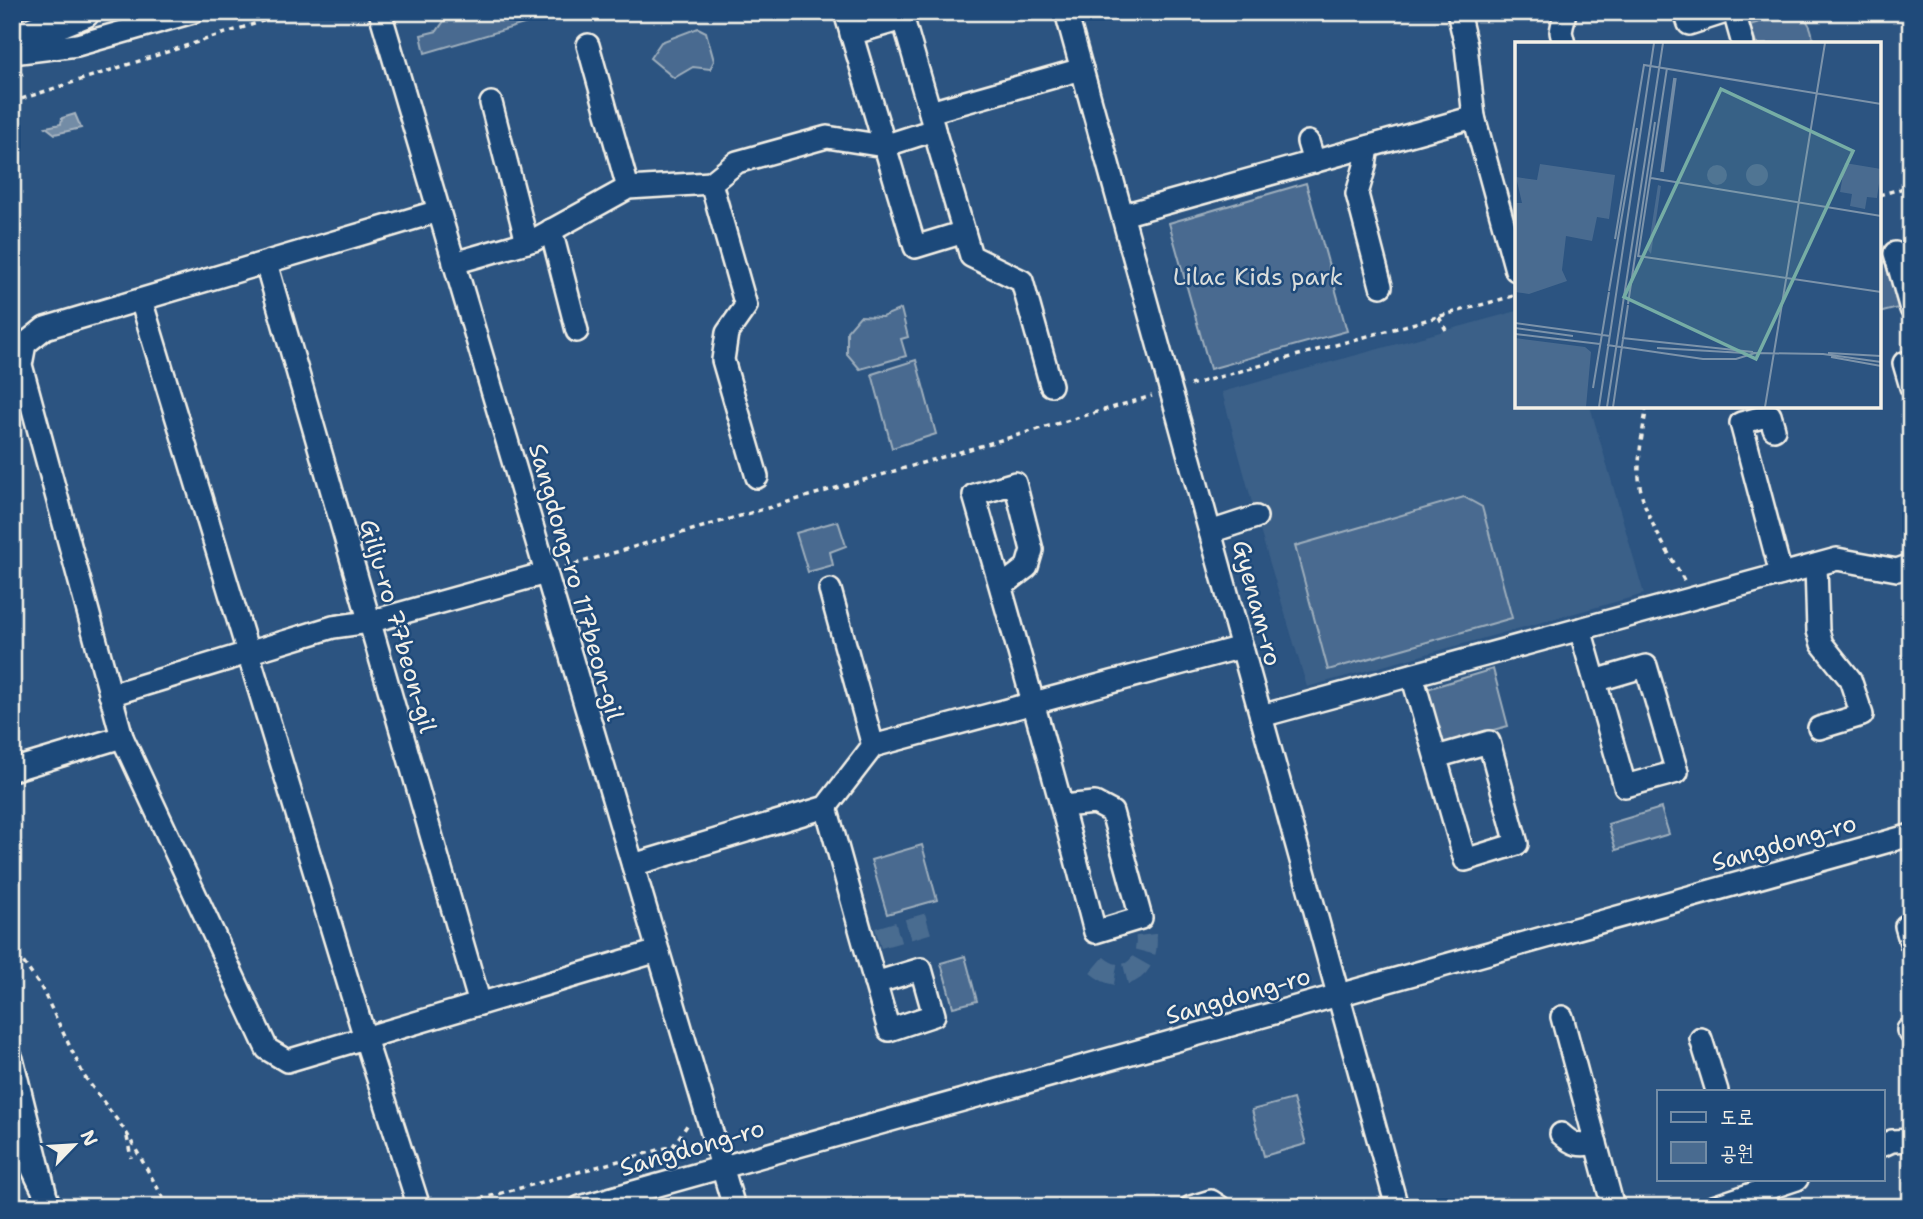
<svg xmlns="http://www.w3.org/2000/svg" width="1923" height="1219" font-family="'Shantell Sans','Poor Story',sans-serif">
<rect width="100%" height="100%" fill="#2c5481"/>
<filter id="ink" filterUnits="userSpaceOnUse"><feTurbulence type="fractalNoise" baseFrequency=".0143" numOctaves="2"/><feDisplacementMap in="SourceGraphic" scale="14" xChannelSelector="R" yChannelSelector="G"/><feConvolveMatrix kernelMatrix="1 2 1 2 8 2 1 2 1" color-interpolation-filters="sRGB"/></filter>
<g filter="url(#ink)">
<!-- built -->
<path fill="#3b6088" d="M1517,311V406H1590L1644,594L1307,687L1256,517L1222,392Z"/>
<!-- green -->
<g fill="#496b90" stroke="#9eaebc" stroke-width="2">
<path d="M453,12H565L425,53L421,35L437,31L449,14Z"/>
<path d="M1790,12C1807,14 1813,28 1813,44H1756L1750,25Z"/>
<path d="M698,28L706,32L714,61L710,69L693,67L674,78L650,58L661,42Z"/>
<path d="M1306,183L1347,331L1210,369L1169,223Z"/>
<path d="M1879,254L1883,255L1898,308L1879,313Z"/>
<path d="M901,309L908,337L901,339L906,356L860,369L847,354V331L860,316L882,317Z"/>
<path d="M916,360L936,434L892,448L872,374Z"/>
<path d="M1464,497L1482,507L1512,618L1328,670L1295,546Z"/>
<path d="M838,521L846,546L830,552L833,565L808,572L796,533Z"/>
<path d="M1493,669L1508,726L1441,744L1427,689Z"/>
<path d="M1661,808L1669,834L1616,850L1608,824Z"/>
<path d="M922,845L937,900L887,914L871,860Z"/>
<path d="M965,956L977,1001L953,1007L941,963Z"/>
<path d="M1293,1099L1306,1144L1264,1156L1252,1110Z"/>
</g>
<!-- water -->
<path fill="#738ca6" stroke="#a7b4c0" stroke-width="2" d="M75,114L81,128L55,134L46,127L61,124L62,118Z"/>
<g fill="none" stroke-linecap="round" stroke-linejoin="round">
<!-- minor-tunnel -->
<g stroke="#4a6c90" stroke-width="21" stroke-dasharray="21 10" stroke-linecap="butt">
<path d="M878,938L933,922"/>
<path d="M1097,965C1124,988 1150,967 1146,935"/>
</g>
<!-- minor casing -->
<g stroke="#f4f1e8" stroke-width="26">
<g id="minor">
<path d="M380,12L734,1207"/>
<path d="M1066,12L1397,1207"/>
<path d="M1458,12L1466,46L1474,117L1516,270"/>
<path d="M1685,12L1689,24L1726,12"/>
<path d="M1734,12L1743,44"/>
<path d="M846,16L915,247L964,232"/>
<path d="M851,34L903,19L930,112"/>
<path d="M1564,44L1561,32L1565,12"/>
<path d="M588,45L628,188"/>
<path d="M12,53L77,45L193,12"/>
<path d="M491,103L527,242"/>
<path d="M934,130L971,256L1022,281L1051,385"/>
<path d="M1308,142L1314,162"/>
<path d="M1368,147L1365,166L1357,194L1381,286"/>
<path d="M711,183L746,306L727,333L723,360L757,477"/>
<path d="M439,211L45,328L25,344L21,365L122,737L267,1049L287,1061L658,951"/>
<path d="M1123,215L1474,117"/>
<path d="M551,230L577,331"/>
<path d="M1895,253L1911,309"/>
<path d="M266,263L480,1004"/>
<path d="M454,263L534,240L628,188L711,183L737,162L827,137L884,146L934,130L930,112L1082,69"/>
<path d="M141,300L365,1038L419,1207"/>
<path d="M1911,361L1904,363L1911,387"/>
<path d="M1774,429L1770,415L1741,423L1781,574"/>
<path d="M1210,532L1256,517"/>
<path d="M1816,565L1818,631L1822,644L1850,679L1862,715L1819,728"/>
<path d="M1001,587L1027,567L1032,550L1015,483L974,495C1016,640 1057,785 1095,932L1141,918L1112,812L1095,803L1062,806"/>
<path d="M830,590L873,746"/>
<path d="M1580,629L1625,786L1677,772L1646,666L1595,681"/>
<path d="M1412,675L1465,860L1517,844L1489,742L1436,757"/>
<path d="M110,695L333,627L369,622L546,573"/>
<path d="M1261,716L1837,559L1897,570L1911,565"/>
<path d="M12,770L122,737"/>
<path d="M826,807C847,881 867,956 889,1030L934,1015L921,969L875,983"/>
<path d="M633,865L826,807L873,746L1242,647"/>
<path d="M1906,926L1911,943"/>
<path d="M1562,1017L1613,1207"/>
<path d="M1908,1030L1911,1034"/>
<path d="M1701,1039L1717,1091"/>
<path d="M12,1059L45,1192"/>
<path d="M12,1126L51,1207"/>
<path d="M1561,1134C1573,1145 1580,1147 1596,1143"/>
<path d="M1883,1145L1892,1141L1911,1140"/>
<path d="M580,1207L1911,835"/>
<path d="M1191,1207L1211,1201L1220,1207"/>
<path d="M1713,1207L1797,1179"/>
</g>
</g>
<!-- highway casing -->
<g stroke="#f4f1e8" stroke-width="35">
<path id="highway" d="M12,41L84,12"/>
</g>
<!-- path -->
<g stroke="#f4f1e8" stroke-width="3.5" stroke-dasharray="5 5" stroke-linecap="butt">
<path d="M212,18L230,12"/>
<path d="M12,78L23,74"/>
<path d="M12,102L291,12"/>
<path d="M1879,195L1911,186"/>
<path d="M1439,317L1446,330"/>
<path d="M1190,385L1517,295"/>
<path d="M1647,406C1643,429 1638,454 1639,477C1641,513 1668,551 1685,582"/>
<path d="M565,567L1152,396"/>
<path d="M12,946L42,989L84,1076L126,1132L166,1203L175,1207"/>
<path d="M127,1137L131,1158"/>
<path d="M451,1207L673,1146L688,1124"/>
</g>
<!-- minor -->
<use href="#minor" stroke="#1f4a7a" stroke-width="21"/>
<!-- highway -->
<use href="#highway" stroke="#1f4a7a" stroke-width="30"/>
</g>
</g>
<g text-anchor="middle" dominant-baseline="central" stroke-width="5" stroke-linejoin="round" paint-order="stroke">
<!-- park labels -->
<g font-size="24" fill="#dadddb" stroke="#1f4a7a">
<text x="1258" y="277">Lilac Kids park</text>
</g>
<!-- street labels -->
<g font-size="24" fill="#f4f1e8" stroke="#1f4a7a">
<text transform="translate(576 582) rotate(74)">Sangdong-ro 117beon-gil</text>
<text transform="translate(1257 603) rotate(75)">Gyenam-ro</text>
<text transform="translate(398 626) rotate(74)">Gilju-ro 77beon-gil</text>
<text transform="translate(1784 843) rotate(-16)">Sangdong-ro</text>
<text transform="translate(1238 996) rotate(-16)">Sangdong-ro</text>
<text transform="translate(692 1148) rotate(-16)">Sangdong-ro</text>
</g>
</g>
<!-- overview -->
<g transform="translate(1515 42)">
<rect width="366" height="366" fill="#2c5481"/>
<path d="M330,121L366,127L362,156L352,155L350,167L335,164L337,152L325,150ZM25,122L100,133L94,177L82,175L77,199L51,194L47,228L52,239L14,252L0,250V161H7L1,135L22,138ZM231 133a11 11 0 1 1 22 0a11 11 0 1 1-22 0ZM192 133a10 10 0 1 1 20 0a10 10 0 1 1-20 0ZM143,143L146,144L136,212L133,208ZM0,296L70,305L76,310L71,365H0Z" fill="#496b90"/>
<path fill="none" stroke="#738ca6" stroke-width="3.5" d="M147,130L160,36"/>
<path fill="none" stroke="#7c93aa" stroke-width="2" d="M136,136L366,174M100,197L129,23L366,62M123,214L366,250M123,215L152,26M94,249L122,86M113,262L140,80M0,281L95,294M0,286L58,294M0,292L85,302M107,296L238,310M92,303L188,317H221L240,311M142,306L230,311M238,311L308,312L366,320M313,311L366,314M316,315L366,324M78,346L94,250M84,365L139,1M92,365L148,1M98,365L113,263M250,365L310,1"/>
<path fill="#76ada5" fill-opacity="0.15" stroke="#76ada5" stroke-width="3.5" d="M206,47L338,109L241,317L109,255Z"/>
<rect width="366" height="366" fill="none" stroke="#f4f1e8" stroke-width="3.5"/>
</g>
<!-- margin -->
<rect width="1923" height="1219" fill="none" stroke="#1f4a7a" stroke-width="42"/>
<rect x="21" y="21" width="1881" height="1177" fill="none" stroke="#f4f1e8" stroke-width="2.5" filter="url(#ink)"/>
<!-- legend -->
<rect x="1657" y="1090" width="228" height="91" fill="#1f4a7a" stroke="#748da6" stroke-width="2"/>
<rect x="1671" y="1112" width="35" height="10" fill="#1f4a7a" stroke="#748da6" stroke-width="2"/>
<text x="1720" y="1124" font-size="21" fill="#f4f1e8">도로</text>
<rect x="1671" y="1142" width="35" height="21" fill="#496b90" stroke="#748da6" stroke-width="2"/>
<text x="1720" y="1160" font-size="21" fill="#f4f1e8">공원</text>
<!-- north arrow -->
<g transform="translate(74 1145) rotate(65)" stroke="#1f4a7a" stroke-width="5" paint-order="stroke">
<path d="M0-5L12 26L0 18L-12 26Z" fill="#f4f1e8"/>
<text y="-10" font-size="19" font-weight="bold" text-anchor="middle" fill="#f4f1e8">N</text>
</g>
</svg>
